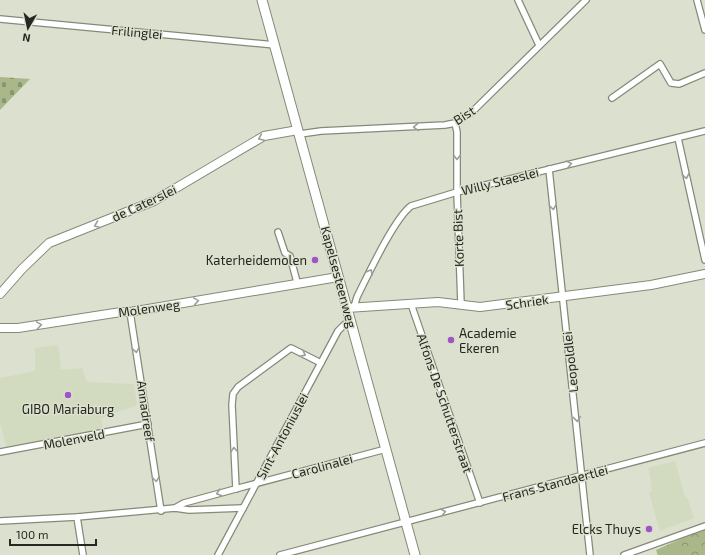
<svg xmlns="http://www.w3.org/2000/svg" width="705" height="555" font-family="'Exo 2',sans-serif">
<defs>
<pattern id="cemetery-stones" width="16" height="16" patternUnits="userSpaceOnUse"><rect width="16" height="16" fill="#a9b789"/><path d="M2 7V4a2 2 0 0 1 4 0v3zM10 15v-3a2 2 0 0 1 4 0v3z" fill="#899570"/></pattern>
<pattern id="park-crowns" width="20" height="18" patternUnits="userSpaceOnUse"><rect width="20" height="18" fill="#a9b789"/><path d="M2 6a3 3 0 1 1 6 0M12 15a3 3 0 1 1 6 0" fill="none" stroke="#899570"/></pattern>
</defs>
<rect width="100%" height="100%" fill="#dbe1ce"/>
<!-- built -->
<g fill="#d2dabf">
<path d="M58,345L61,370L82,368L87,382L134,384L137,405L101,418L103,430L7,448L0,423V378L35,371V348Z"/>
<path d="M675,461L685,497H687L694,518L660,531L649,492L652,491L650,484L652,483L648,468Z"/>
</g>
<!-- cemetery -->
<path fill="url(#cemetery-stones)" d="M0,77L30,79L0,110Z"/>
<!-- park -->
<path fill="url(#park-crowns)" d="M705,528V555H658L656,550Z"/>
<!-- pitch -->
<path fill="#a9b789" d="M678,543L681,555H658L657,551Z"/>
<g fill="none" stroke-linecap="round" stroke-linejoin="round">
<!-- street casing -->
<g stroke="#848a78" stroke-width="8">
<g id="street">
<path d="M518,0L539,45"/>
<path d="M697,0L705,30"/>
<path d="M0,19L275,45"/>
<path d="M612,98L660,64L671,83L679,84L705,73"/>
<path d="M455,123L457,132V192L461,304"/>
<path d="M300,134L321,131L445,125L455,123L472,112L586,0"/>
<path d="M678,138L705,260"/>
<path d="M549,169L590,555"/>
<path d="M278,232L285,253L290,256L297,282"/>
<path d="M411,304L480,503"/>
<path d="M354,307L357,297C368,275 394,219 411,206L457,192L705,131"/>
<path d="M130,312L161,511"/>
<path d="M0,452L148,424"/>
<path d="M236,489L232,405L233,394L238,387L291,348L321,363"/>
<path d="M175,508L184,503L239,488L386,449"/>
<path d="M77,517L83,555"/>
<path d="M0,521L77,517L175,508L189,510L243,508"/>
<path d="M218,555L338,331L345,324L351,322"/>
<path d="M280,555L705,443"/>
<path d="M624,555L705,526"/>
</g>
</g>
<!-- secondary casing -->
<g stroke="#848a78" stroke-width="10">
<g id="secondary">
<path d="M0,294L22,269L49,243L154,201L264,136L298,130"/>
<path d="M347,308L438,302L480,307L651,285L705,274"/>
<path d="M0,328H18L121,312H130L338,277"/>
</g>
</g>
<!-- primary casing -->
<g stroke="#848a78" stroke-width="11">
<path id="primary" d="M262,0L415,555"/>
</g>
<!-- street -->
<use href="#street" stroke="#fff" stroke-width="5.5"/>
<!-- secondary -->
<use href="#secondary" stroke="#fff" stroke-width="8"/>
<!-- primary -->
<use href="#primary" stroke="#fff" stroke-width="9"/>
</g>
<!-- one-way arrows -->
<defs><path id="oneway-chevron" d="M-2-3.5L2.5 0L-2 3.5" fill="none" stroke-width="1.6" stroke-linecap="round" stroke-linejoin="round"/></defs>
<g stroke="#9d9e9b">
<use href="#oneway-chevron" transform="translate(416 127) rotate(178)"/>
<use href="#oneway-chevron" transform="translate(261 138) rotate(155)"/>
<use href="#oneway-chevron" transform="translate(457 157) rotate(90)"/>
<use href="#oneway-chevron" transform="translate(569 164) rotate(-13)"/>
<use href="#oneway-chevron" transform="translate(686 176) rotate(78)"/>
<use href="#oneway-chevron" transform="translate(553 207) rotate(83)"/>
<use href="#oneway-chevron" transform="translate(97 225) rotate(159)"/>
<use href="#oneway-chevron" transform="translate(370 272) rotate(-61)"/>
<use href="#oneway-chevron" transform="translate(196 301) rotate(-9)"/>
<use href="#oneway-chevron" transform="translate(39 325) rotate(-9)"/>
<use href="#oneway-chevron" transform="translate(136 350) rotate(80)"/>
<use href="#oneway-chevron" transform="translate(303 354) rotate(27)"/>
<use href="#oneway-chevron" transform="translate(577 419) rotate(84)"/>
<use href="#oneway-chevron" transform="translate(234 450) rotate(-93)"/>
<use href="#oneway-chevron" transform="translate(156 479) rotate(82)"/>
<use href="#oneway-chevron" transform="translate(219 493) rotate(164)"/>
<use href="#oneway-chevron" transform="translate(443 512) rotate(-14)"/>
</g>
<!-- markers -->
<g fill="#a054c7" stroke="#dbe1ce" stroke-width="1.5">
<circle cx="315" cy="260" r="4"/>
<circle cx="451" cy="340" r="4"/>
<circle cx="68" cy="395" r="4"/>
<circle cx="649" cy="529" r="4"/>
</g>
<g text-anchor="middle" dominant-baseline="central" stroke-width="3" stroke-linejoin="round" paint-order="stroke">
<!-- street labels -->
<g font-size="13" fill="#252720" stroke="#dbe1ce">
<text transform="translate(137 32) rotate(5)">Frilinglei</text>
<text transform="translate(464 115) rotate(-33)">Bist</text>
<text transform="translate(500 181) rotate(-14)">Willy Staeslei</text>
<text transform="translate(144 203) rotate(-25)">de Caterslei</text>
<text transform="translate(458 238) rotate(-92)">Korte Bist</text>
<text transform="translate(339 277) rotate(75)">Kapelsesteenweg</text>
<text transform="translate(527 302) rotate(-8)">Schriek</text>
<text transform="translate(149 308) rotate(-8)">Molenweg</text>
<text transform="translate(570 362) rotate(-96)">Leopoldlei</text>
<text transform="translate(445 403) rotate(71)">Alfons De Schutterstraat</text>
<text transform="translate(146 411) rotate(82)">Annadreef</text>
<text transform="translate(282 436) rotate(-62)">Sint-Antoniuslei</text>
<text transform="translate(74 439) rotate(-11)">Molenveld</text>
<text transform="translate(322 466) rotate(-15)">Carolinalei</text>
<text transform="translate(555 483) rotate(-15)">Frans Standaertlei</text>
</g>
<!-- poi labels -->
<g font-size="13" fill="#252720" stroke="#dbe1ce" text-anchor="end">
<text x="307" y="260">Katerheidemolen</text>
<text x="459" y="333" text-anchor="start">Academie<tspan x="459" dy="15">Ekeren</tspan></text>
<text x="68" y="409" text-anchor="middle">GIBO Mariaburg</text>
<text x="641" y="529">Elcks Thuys</text>
</g>
</g>
<!-- north arrow -->
<g transform="translate(28 28) rotate(189)" stroke="#dbe1ce" stroke-width="3" paint-order="stroke">
<path d="M0-3L7 15L0 10L-7 15Z" fill="#252720"/>
<text y="-6" font-size="11" font-weight="bold" text-anchor="middle" fill="#252720">N</text>
</g>
<!-- scale -->
<path d="M10 539v6h86v-6" fill="none" stroke="#252720" stroke-width="2"/>
<text x="16" y="539" font-size="12" fill="#252720" stroke="#dbe1ce" stroke-width="3" paint-order="stroke">100 m</text>
</svg>
